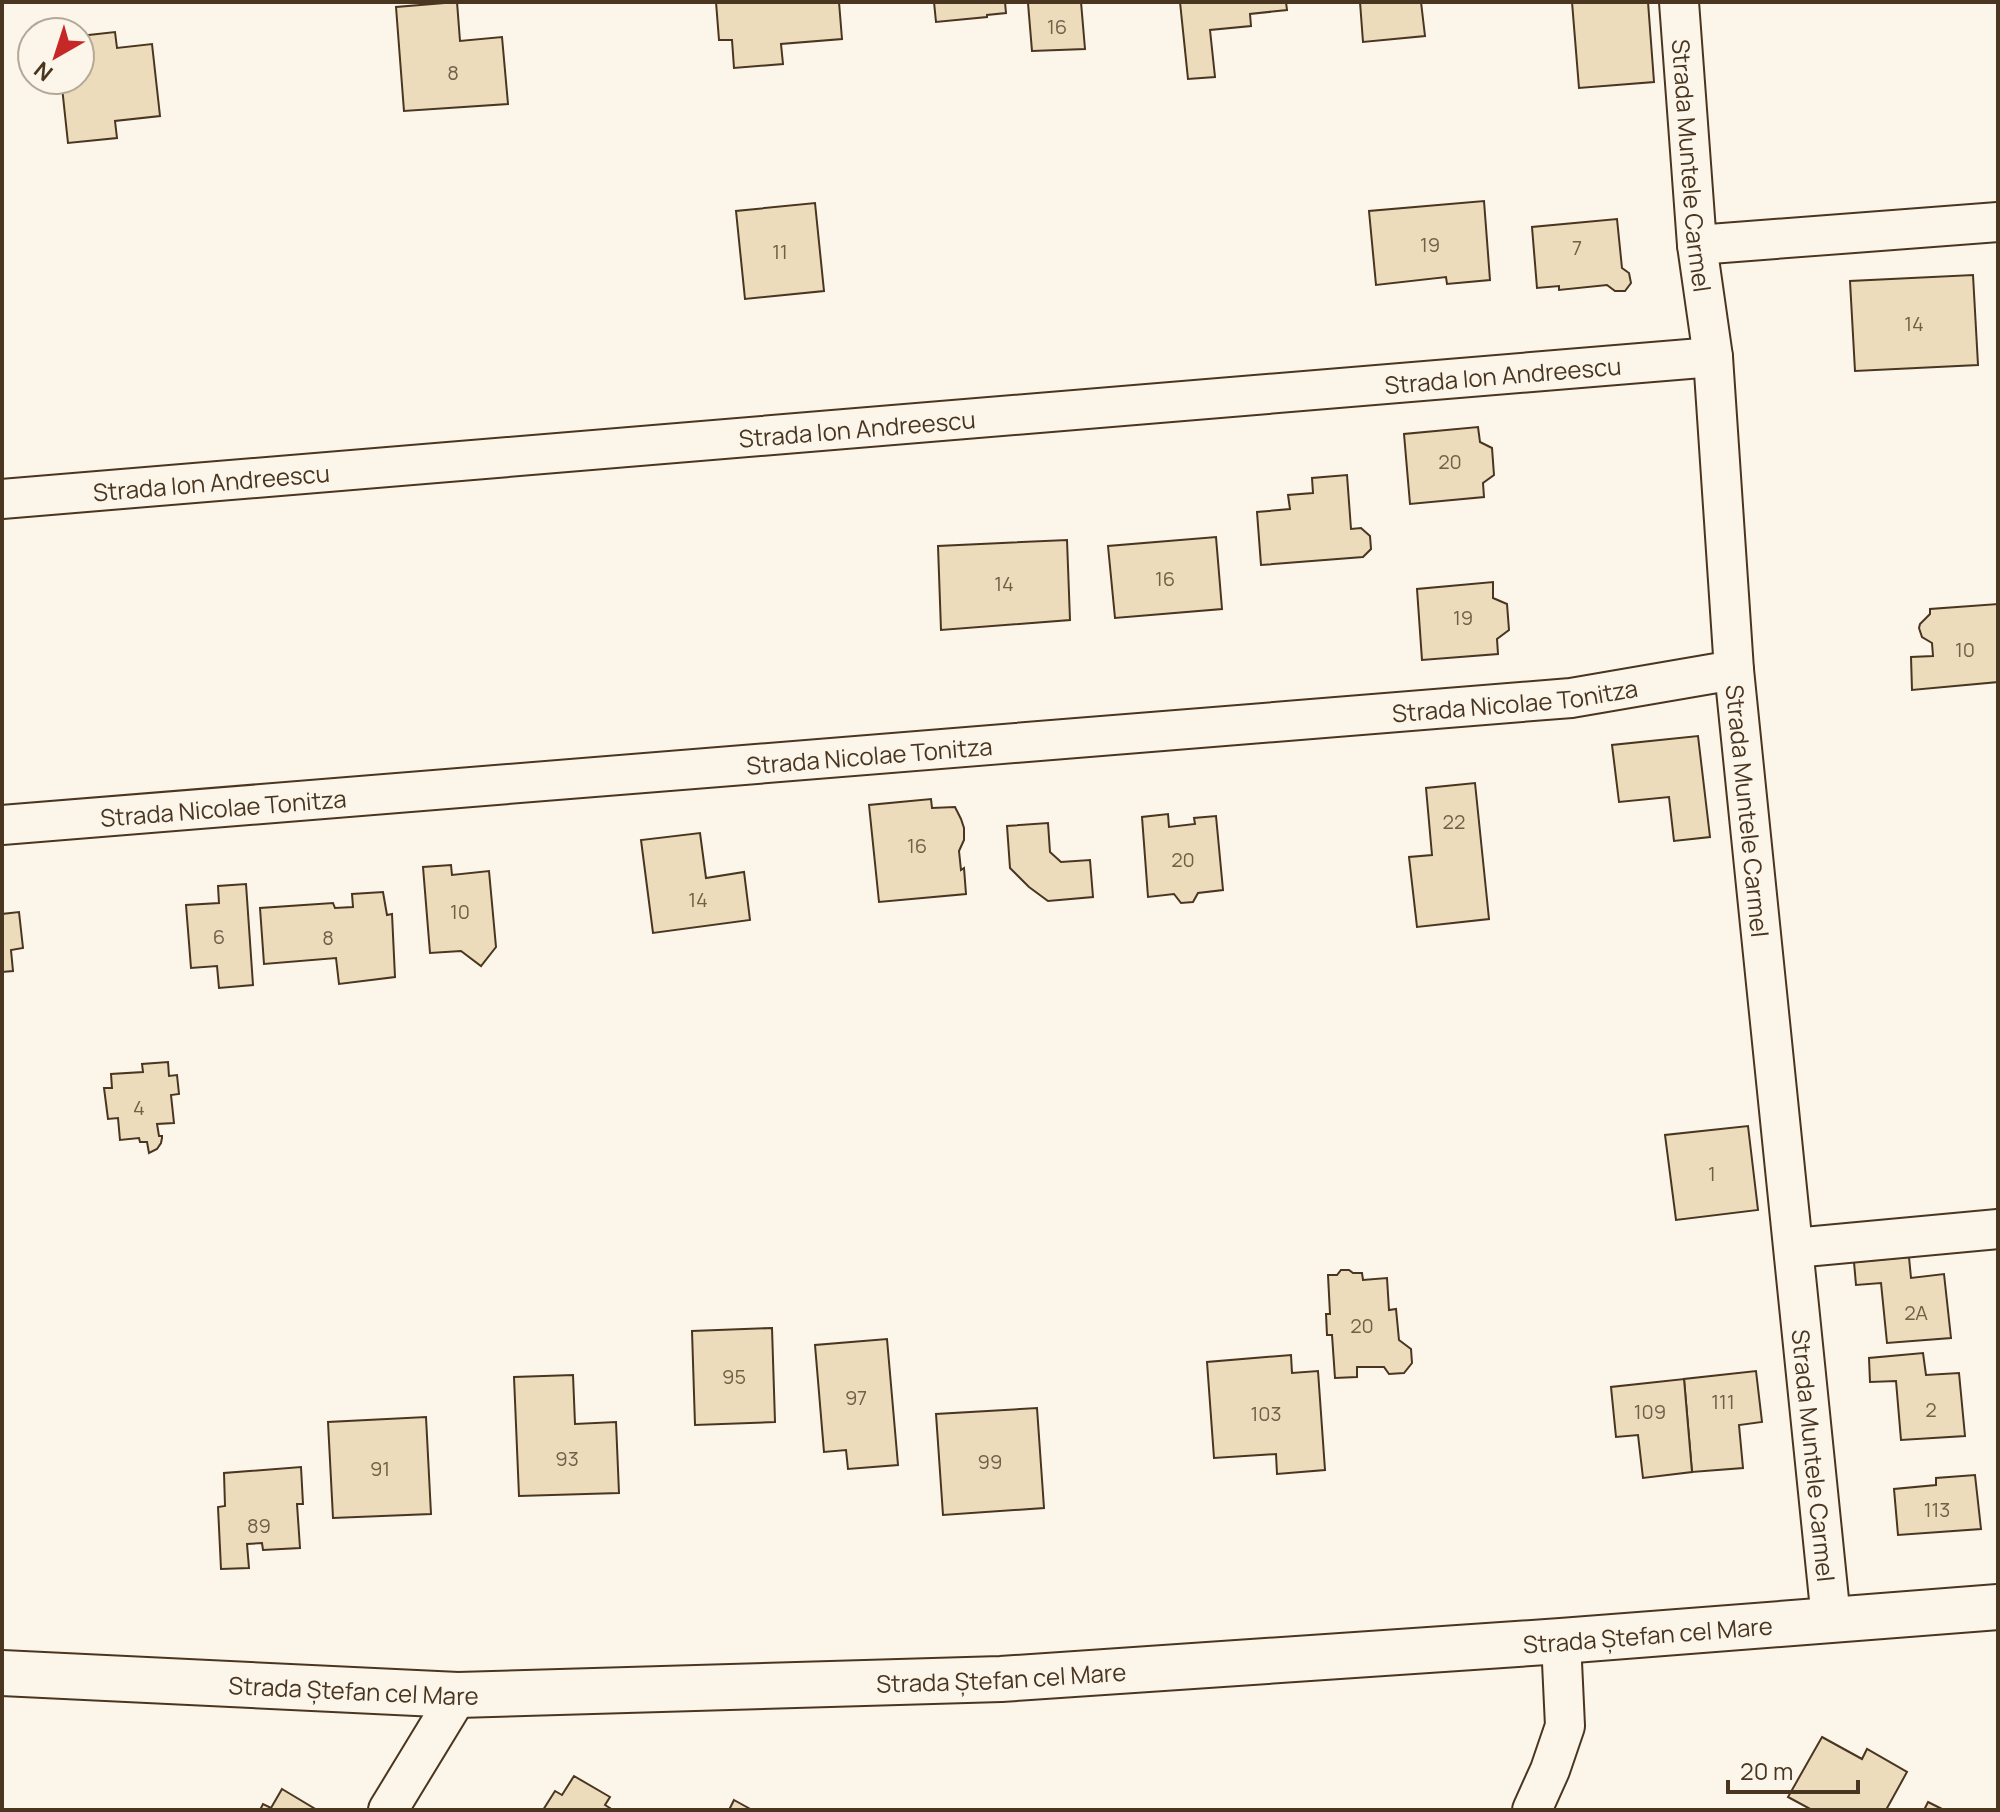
<svg xmlns="http://www.w3.org/2000/svg" width="2000" height="1812" font-family="Manrope,sans-serif">
<rect width="100%" height="100%" fill="#fbf6e9"/>
<!-- building -->
<g fill="#ecdcbc" stroke="#4a3520" stroke-width="2">
<path d="M457,2L460,41L502,37L508,104L404,111L396,7Z"/>
<path d="M716,2H839L842,39L781,44L783,64L734,68L732,40H719Z"/>
<path d="M934,2H1005L1006,13L987,15V17L936,22Z"/>
<path d="M1035,2H1081L1085,49L1032,51L1028,3Z"/>
<path d="M1180,2H1286L1287,10L1250,14L1251,26L1210,30L1215,77L1188,79Z"/>
<path d="M1360,2H1421L1425,36L1363,42Z"/>
<path d="M1572,2H1648L1654,82L1579,88Z"/>
<path d="M115,32L117,48L152,44L160,116L115,121L117,138L68,143L62,87L52,88L51,80H80V36Z"/>
<path d="M1484,201L1490,280L1447,284L1446,277L1376,285L1369,211Z"/>
<path d="M815,203L824,291L745,299L736,211Z"/>
<path d="M1617,219L1622,268L1629,273L1631,283L1625,291H1615L1607,285L1559,290V286L1537,288L1532,227Z"/>
<path d="M1973,275L1978,365L1855,371L1850,281Z"/>
<path d="M1478,427L1480,442L1492,448L1494,475L1483,483L1484,497L1410,504L1404,434Z"/>
<path d="M1347,475L1351,529L1361,528L1370,536L1371,549L1363,557L1261,565L1257,512L1290,509L1288,495L1313,493L1312,478Z"/>
<path d="M1216,537L1222,609L1115,618L1108,546Z"/>
<path d="M1067,540L1070,620L941,630L938,546Z"/>
<path d="M1493,582V598L1507,604L1509,630L1497,639L1498,654L1422,660L1417,589Z"/>
<path d="M1998,604V682L1912,690L1911,657L1933,656L1932,643L1922,637L1919,628L1920,624L1930,614V609Z"/>
<path d="M1698,736L1710,837L1674,841L1669,797L1619,802L1612,745Z"/>
<path d="M1475,783L1489,919L1417,927L1409,857L1432,855L1426,788Z"/>
<path d="M931,799L932,808L955,807L961,819L964,828V840L959,851L961,870L964,868L966,894L879,902L869,805Z"/>
<path d="M1168,814L1169,827L1195,824L1194,818L1216,816L1223,890L1198,893L1193,902L1181,903L1174,894L1148,897L1142,817Z"/>
<path d="M1048,823L1050,852L1061,862L1090,860L1093,897L1048,901L1029,887L1010,868L1007,826Z"/>
<path d="M700,833L706,878L744,872L750,920L653,933L641,840Z"/>
<path d="M451,865L452,875L489,871L496,947L481,966L461,951L430,953L423,867Z"/>
<path d="M246,884L253,985L219,988L217,966L191,968L186,905L219,903L218,886Z"/>
<path d="M383,892L387,915L392,914L395,977L339,984L336,958L264,964L260,908L333,903L335,908L353,907L352,894Z"/>
<path d="M19,912L23,948L11,950L13,971L2,972V914Z"/>
<path d="M168,1062L169,1076L177,1075L179,1094L171,1095L174,1123L157,1124L159,1136H162V1138L161,1143L157,1149L149,1153L147,1142H140L139,1138L120,1140L118,1118L108,1119L104,1088H112L111,1074L143,1072L142,1064Z"/>
<path d="M1748,1126L1758,1210L1676,1220L1665,1135Z"/>
<path d="M1909,1257L1911,1278L1944,1274L1951,1338L1887,1343L1881,1283L1856,1285L1854,1262Z"/>
<path d="M1341,1270H1349L1353,1273H1362L1363,1280L1387,1278L1389,1310L1396,1309L1399,1340L1411,1349L1412,1363L1404,1373L1389,1374L1384,1367H1357V1377L1335,1378L1332,1335H1327L1326,1314H1330L1328,1275H1337Z"/>
<path d="M772,1328L775,1422L695,1425L692,1331Z"/>
<path d="M887,1339L898,1465L848,1469L846,1450L824,1452L815,1345Z"/>
<path d="M1923,1353L1926,1375L1959,1373L1965,1436L1901,1440L1896,1381L1870,1382L1869,1358Z"/>
<path d="M1291,1355L1292,1373L1318,1371L1325,1470L1277,1474L1276,1454L1214,1458L1207,1362Z"/>
<path d="M1756,1371L1762,1422L1739,1425L1743,1468L1692,1472L1684,1379Z"/>
<path d="M573,1375L575,1424L616,1422L619,1493L519,1496L514,1377Z"/>
<path d="M1684,1379L1692,1472L1643,1478L1638,1435L1616,1437L1611,1387Z"/>
<path d="M1037,1408L1044,1508L943,1515L936,1414Z"/>
<path d="M426,1417L431,1514L333,1518L328,1422Z"/>
<path d="M301,1467L303,1504H297L300,1548L263,1550L262,1543L247,1544L249,1568L221,1569L218,1507L225,1506L224,1473Z"/>
<path d="M1975,1475L1981,1529L1898,1535L1894,1489L1936,1485V1478Z"/>
<path d="M1822,1737L1862,1759L1867,1749L1907,1772L1886,1810H1812L1788,1797Z"/>
<path d="M574,1776L610,1797L605,1805L613,1810H543L555,1791L562,1795Z"/>
<path d="M282,1789L317,1810H260L263,1804L271,1808Z"/>
<path d="M734,1800L752,1810H729Z"/>
<path d="M1928,1802L1944,1810H1924Z"/>
</g>
<g fill="none" stroke-linecap="round" stroke-linejoin="round">
<!-- street casing -->
<g stroke="#4a3520" stroke-width="42">
<g id="street">
<path id="s1" d="M1679,2L1697,245L1713,357L1734,670L1831,1619"/>
<path d="M1697,245L1998,222"/>
<path id="s2" d="M2,499L1713,357"/>
<path id="s3" d="M2,825L1571,698L1734,670"/>
<path d="M1794,1248L1998,1229"/>
<path d="M388,1810L458,1695"/>
<path d="M1532,1810L1550,1770L1565,1726L1561,1641"/>
</g>
</g>
<!-- secondary casing -->
<g stroke="#4a3520" stroke-width="48">
<g id="secondary">
<path id="s4" d="M2,1673L458,1695L1001,1679L1561,1641L1998,1607"/>
</g>
</g>
<!-- street -->
<use href="#street" stroke="#fbf6e9" stroke-width="38"/>
<!-- secondary -->
<use href="#secondary" stroke="#fbf6e9" stroke-width="44"/>
</g>
<g text-anchor="middle" dominant-baseline="central" stroke-width="6" stroke-linejoin="round" paint-order="stroke">
<!-- number labels -->
<g font-size="20" fill="#725f47">
<text x="1057" y="26">16</text>
<text x="453" y="72">8</text>
<text x="1430" y="244">19</text>
<text x="1577" y="247">7</text>
<text x="780" y="251">11</text>
<text x="1914" y="323">14</text>
<text x="1450" y="461">20</text>
<text x="1165" y="578">16</text>
<text x="1004" y="583">14</text>
<text x="1463" y="617">19</text>
<text x="1965" y="649">10</text>
<text x="1454" y="821">22</text>
<text x="917" y="845">16</text>
<text x="1183" y="859">20</text>
<text x="698" y="899">14</text>
<text x="460" y="911">10</text>
<text x="219" y="936">6</text>
<text x="328" y="937">8</text>
<text x="139" y="1107">4</text>
<text x="1712" y="1173">1</text>
<text x="1916" y="1312">2A</text>
<text x="1362" y="1325">20</text>
<text x="734" y="1376">95</text>
<text x="856" y="1397">97</text>
<text x="1723" y="1401">111</text>
<text x="1931" y="1409">2</text>
<text x="1650" y="1411">109</text>
<text x="1266" y="1413">103</text>
<text x="567" y="1458">93</text>
<text x="990" y="1461">99</text>
<text x="380" y="1468">91</text>
<text x="1937" y="1509">113</text>
<text x="259" y="1525">89</text>
</g>
<!-- street labels -->
<g font-size="24" fill="#4a3520" stroke="#fbf6e9">
<text stroke="none"><textPath href="#s1" startOffset="164">Strada Muntele Carmel</textPath></text>
<text stroke="none"><textPath href="#s2" startOffset="1506">Strada Ion Andreescu</textPath></text>
<text stroke="none"><textPath href="#s2" startOffset="858">Strada Ion Andreescu</textPath></text>
<text stroke="none"><textPath href="#s2" startOffset="210">Strada Ion Andreescu</textPath></text>
<text stroke="none"><textPath href="#s3" startOffset="1518">Strada Nicolae Tonitza</textPath></text>
<text stroke="none"><textPath href="#s3" startOffset="870">Strada Nicolae Tonitza</textPath></text>
<text stroke="none"><textPath href="#s3" startOffset="222">Strada Nicolae Tonitza</textPath></text>
<text stroke="none"><textPath href="#s1" startOffset="812">Strada Muntele Carmel</textPath></text>
<text stroke="none"><textPath href="#s1" startOffset="1460">Strada Muntele Carmel</textPath></text>
<text stroke="none"><textPath href="#s4" startOffset="1648">Strada Ștefan cel Mare</textPath></text>
<text stroke="none"><textPath href="#s4" startOffset="1000">Strada Ștefan cel Mare</textPath></text>
<text stroke="none"><textPath href="#s4" startOffset="352">Strada Ștefan cel Mare</textPath></text>
</g>
</g>
<!-- border -->
<rect width="2000" height="1812" fill="none" stroke="#4a3520" stroke-width="8"/>
<!-- north arrow -->
<g transform="translate(56 56) rotate(219)"><circle r="38" fill="#fbf6e9" stroke="#b4a999" stroke-width="2"/>
<path d="M0-6L14 30L0 20L-14 30Z" fill="#c62828"/>
<text y="-12" font-size="22" font-weight="bold" text-anchor="middle" fill="#4a3520">N</text>
</g>
<!-- scale -->
<path d="M1728 1780v12h130v-12" fill="none" stroke="#4a3520" stroke-width="4"/>
<text x="1740" y="1780" font-size="24" fill="#4a3520" stroke="#fbf6e9" stroke-width="6" paint-order="stroke">20 m</text>
</svg>
